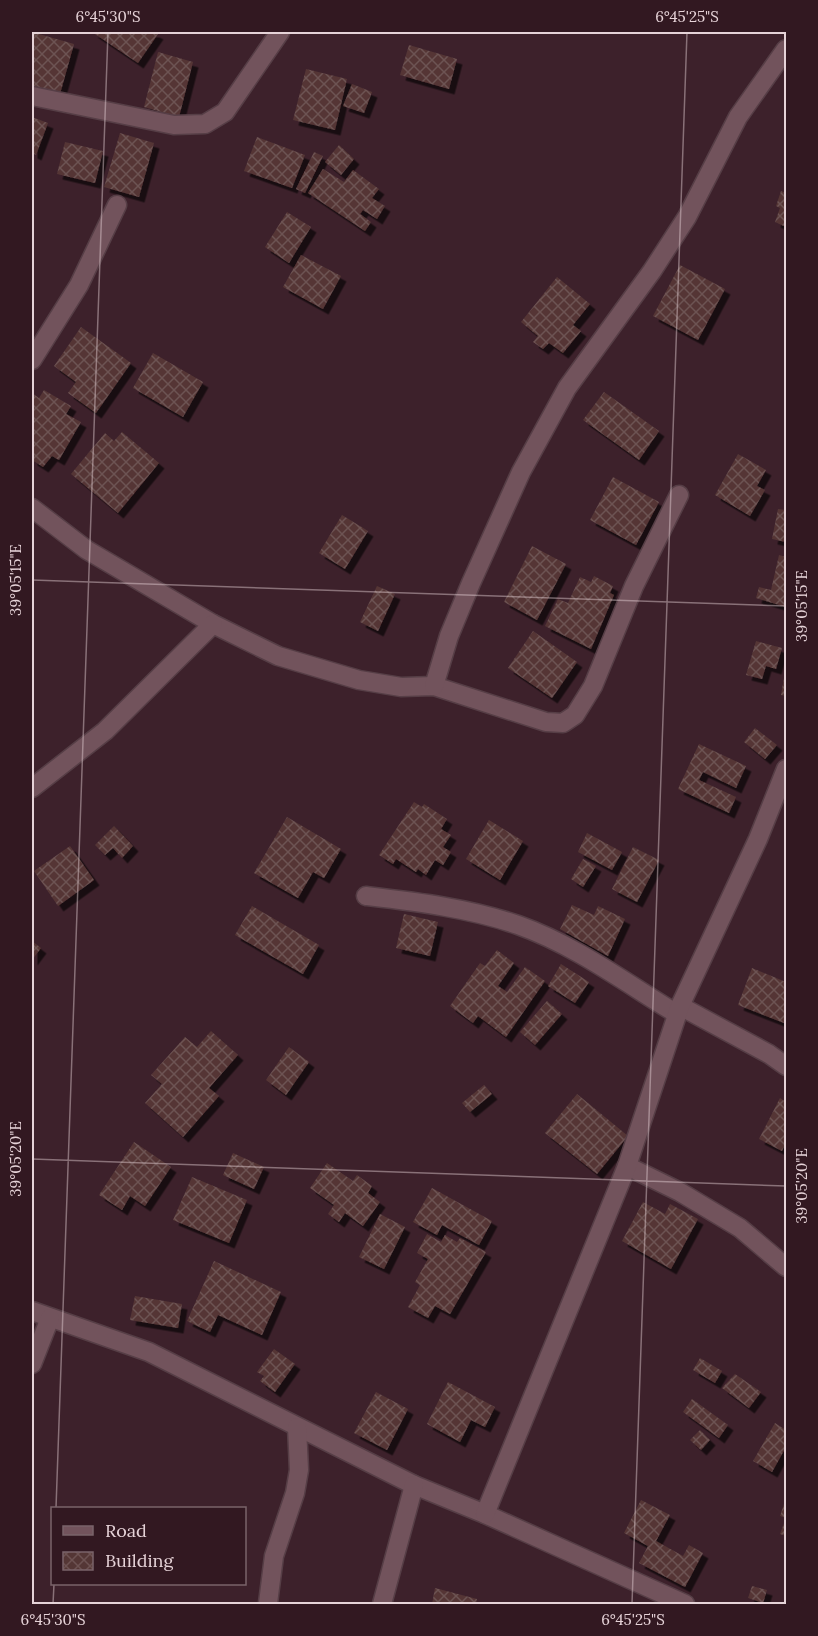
<svg xmlns="http://www.w3.org/2000/svg" width="818" height="1636" font-family="Lora,serif">
<defs>
<pattern id="building-cross-hatch" width="8" height="8" patternUnits="userSpaceOnUse" patternTransform="scale(1.5)"><rect width="8" height="8" fill="#543635"/><path d="M0 0l8 8M0 8l8-8" fill="none" stroke="#6d5252"/></pattern>
<filter id="shadow"><feDropShadow dx="5.5" dy="5.5" stdDeviation="0" flood-color="#0009"/></filter>
</defs>
<rect width="100%" height="100%" fill="#3d212b"/>
<!-- building -->
<g fill="url(#building-cross-hatch)" filter="url(#shadow)">
<path d="M32,32L74,44L60,94L32,86Z"/>
<path d="M92,32H154L158,34L138,63Z"/>
<path d="M409,45L457,59L449,89L400,75Z"/>
<path d="M158,52L193,62L179,117L144,107Z"/>
<path d="M306,69L347,79L335,130L293,120Z"/>
<path d="M352,84L372,92L364,113L343,106Z"/>
<path d="M32,117L48,123L36,155L32,153Z"/>
<path d="M120,133L154,143L139,197L104,187Z"/>
<path d="M257,137L305,155L292,188L244,171Z"/>
<path d="M65,142L103,151L95,183L57,174Z"/>
<path d="M339,145L354,159L341,175L325,162Z"/>
<path d="M314,152L323,156L305,193L296,189Z"/>
<path d="M323,169L344,182L353,170L379,189L372,198L385,206L377,219L363,210L360,214L371,222L365,231L308,193Z"/>
<path d="M781,191L786,193V227L775,222L780,208L776,206Z"/>
<path d="M287,212L311,227L289,263L265,247Z"/>
<path d="M301,255L341,276L323,309L283,287Z"/>
<path d="M680,265L725,289L698,340L653,316Z"/>
<path d="M557,277L590,304L573,325L581,331L563,353L549,343L543,349L533,342L538,336L521,322Z"/>
<path d="M81,327L131,363L96,413L68,393L76,382L54,366Z"/>
<path d="M153,353L203,382L183,417L133,388Z"/>
<path d="M44,390L71,406L66,414L81,422L59,460L52,456L43,467L32,460V393L39,398Z"/>
<path d="M604,392L659,431L639,460L583,420Z"/>
<path d="M122,432L159,463L118,513L71,474L105,433L114,441Z"/>
<path d="M738,454L766,470L757,486L765,490L750,516L715,495Z"/>
<path d="M613,477L659,502L636,545L590,520Z"/>
<path d="M778,509L786,510V542L772,539Z"/>
<path d="M342,515L368,531L345,569L319,553Z"/>
<path d="M532,546L566,564L537,620L504,602Z"/>
<path d="M779,555L786,557V607L756,598L759,587L771,590Z"/>
<path d="M594,576L613,586L610,593L614,595L591,649L545,626L558,599L568,603L580,577L591,582Z"/>
<path d="M377,586L395,594L378,631L360,622Z"/>
<path d="M533,631L577,662L552,698L508,668Z"/>
<path d="M756,641L782,648L776,669L766,666L762,679L746,675Z"/>
<path d="M785,672H786V696L781,695Z"/>
<path d="M755,728L777,745L765,759L744,742Z"/>
<path d="M699,744L746,766L736,788L703,772L699,780L736,797L729,813L678,789Z"/>
<path d="M414,802L422,807L424,804L447,819L441,829L451,835L443,847L451,852L443,865L435,860L426,875L418,869L416,872L396,859L393,864L379,855Z"/>
<path d="M287,817L341,849L324,878L313,872L298,898L254,873Z"/>
<path d="M489,820L523,841L500,880L466,859Z"/>
<path d="M114,826L133,846L122,858L113,848L105,855L95,845Z"/>
<path d="M587,833L622,852L612,870L578,852Z"/>
<path d="M70,846L94,880L58,906L34,871Z"/>
<path d="M633,847L659,860L637,902L612,889Z"/>
<path d="M583,859L596,866L583,887L571,879Z"/>
<path d="M572,905L594,915L598,906L625,919L608,956L560,929Z"/>
<path d="M252,906L319,945L303,974L235,935Z"/>
<path d="M404,914L438,922L430,956L396,948Z"/>
<path d="M32,941L41,948L32,960Z"/>
<path d="M497,950L514,963L498,986L507,992L525,967L545,981L506,1037L478,1016L473,1023L450,1006L480,963L485,966Z"/>
<path d="M561,964L589,982L575,1003L548,986Z"/>
<path d="M752,968L786,982V1016L784,1023L738,1005Z"/>
<path d="M547,1001L562,1014L535,1045L520,1032Z"/>
<path d="M211,1031L238,1055L209,1088L219,1096L183,1137L145,1103L162,1084L151,1075L185,1037L197,1047Z"/>
<path d="M289,1047L309,1062L286,1095L266,1080Z"/>
<path d="M484,1085L492,1094L470,1112L462,1103Z"/>
<path d="M577,1094L628,1136L597,1174L545,1133Z"/>
<path d="M780,1098L786,1102V1142L782,1151L759,1139Z"/>
<path d="M134,1142L171,1167L145,1206L130,1196L122,1210L99,1195Z"/>
<path d="M233,1153L264,1167L254,1189L223,1175Z"/>
<path d="M327,1163L353,1181L357,1175L372,1186L368,1193L380,1202L363,1226L345,1213L339,1222L328,1214L334,1205L310,1188Z"/>
<path d="M192,1177L247,1200L229,1243L173,1220Z"/>
<path d="M432,1188L492,1221L479,1245L442,1225L437,1235L413,1222Z"/>
<path d="M643,1202L665,1214L670,1204L698,1219L671,1269L622,1241Z"/>
<path d="M380,1214L405,1227L384,1269L359,1257Z"/>
<path d="M427,1234L441,1242L445,1235L457,1242L460,1238L486,1252L450,1314L435,1306L428,1318L408,1307L420,1285L415,1282L428,1259L417,1253Z"/>
<path d="M214,1261L281,1292L262,1335L218,1315L210,1332L187,1321Z"/>
<path d="M135,1296L182,1304L178,1328L130,1320Z"/>
<path d="M274,1349L295,1364L275,1392L260,1381L264,1376L257,1372Z"/>
<path d="M700,1358L722,1371L715,1383L693,1370Z"/>
<path d="M735,1374L761,1392L749,1408L722,1388Z"/>
<path d="M448,1382L495,1407L485,1427L471,1420L460,1442L427,1424Z"/>
<path d="M376,1392L408,1409L387,1450L354,1433Z"/>
<path d="M692,1399L728,1425L719,1438L683,1412Z"/>
<path d="M775,1423L786,1430V1447L772,1472L753,1461Z"/>
<path d="M700,1430L710,1440L701,1450L690,1440Z"/>
<path d="M786,1498V1536L780,1534L786,1518L780,1516Z"/>
<path d="M641,1500L670,1515L656,1541L683,1556L689,1545L703,1553L685,1587L639,1563L648,1546L624,1533Z"/>
<path d="M752,1586L767,1590L763,1603L748,1598Z"/>
<path d="M435,1588L477,1599L476,1604H432Z"/>
</g>
<g fill="none" stroke-linecap="round" stroke-linejoin="round">
<!-- minor casing -->
<g stroke="#563e46" stroke-width="21">
<g id="minor">
<path d="M32,96L174,125L205,124L225,112L280,32"/>
<path d="M32,360L79,285L117,205"/>
<path d="M32,508L87,550L213,624L278,656L359,680L401,687L434,686L546,722L563,723L575,715L593,686L634,586L679,495"/>
<path d="M434,686L449,636L471,583L521,472L567,388L652,271L687,217L738,117L786,49"/>
<path d="M32,788L105,731L213,624"/>
<path d="M366,896C417,902 469,908 518,925C575,945 626,983 677,1014"/>
<path d="M680,1006L769,1054L786,1066"/>
<path d="M627,1166L680,1192L740,1228L786,1267"/>
<path d="M32,1311L149,1352L414,1485L485,1514L685,1604"/>
<path d="M32,1364L50,1318"/>
<path d="M485,1514L627,1166L680,1006L758,839L786,769"/>
<path d="M268,1603L274,1556L295,1493L299,1470L297,1427"/>
<path d="M382,1604L414,1485"/>
</g>
</g>
<!-- minor -->
<use href="#minor" stroke="#72535c" stroke-width="18"/>
</g>
<!-- ticks -->
<path fill="none" stroke="#e6d3d8" stroke-width="1.5" stroke-opacity="0.45" d="M32,580L786,606M32,1159L786,1186M56,1508L108,32M53,1604L54,1584M632,1604L687,32"/>
<!-- border -->
<rect width="818" height="1636" fill="none" stroke="#321821" stroke-width="66"/>
<!-- legend -->
<rect x="51" y="1507" width="195" height="78" fill="#321821" stroke="#7a636a" stroke-width="1.5"/>
<rect x="63" y="1526" width="30" height="9" fill="#72535c" stroke="#7a636a" stroke-width="1.5"/>
<text x="105" y="1537" font-size="18" fill="#e6d3d8">Road</text>
<rect x="63" y="1552" width="30" height="18" fill="url(#building-cross-hatch)" stroke="#7a636a" stroke-width="1.5"/>
<text x="105" y="1567" font-size="18" fill="#e6d3d8">Building</text>
<rect x="33" y="33" width="752" height="1570" fill="none" stroke="#e6d3d8" stroke-width="2"/>
<g font-size="15" text-anchor="middle" fill="#e6d3d8">
<text x="108" y="22">6°45'30"S</text>
<text x="687" y="22">6°45'25"S</text>
<text transform="translate(16 580) rotate(-90)" y="5">39°05'15"E</text>
<text transform="translate(802 606) rotate(-90)" y="5">39°05'15"E</text>
<text transform="translate(16 1159) rotate(-90)" y="5">39°05'20"E</text>
<text transform="translate(802 1186) rotate(-90)" y="5">39°05'20"E</text>
<text x="53" y="1625">6°45'30"S</text>
<text x="633" y="1625">6°45'25"S</text>
</g>
</svg>
